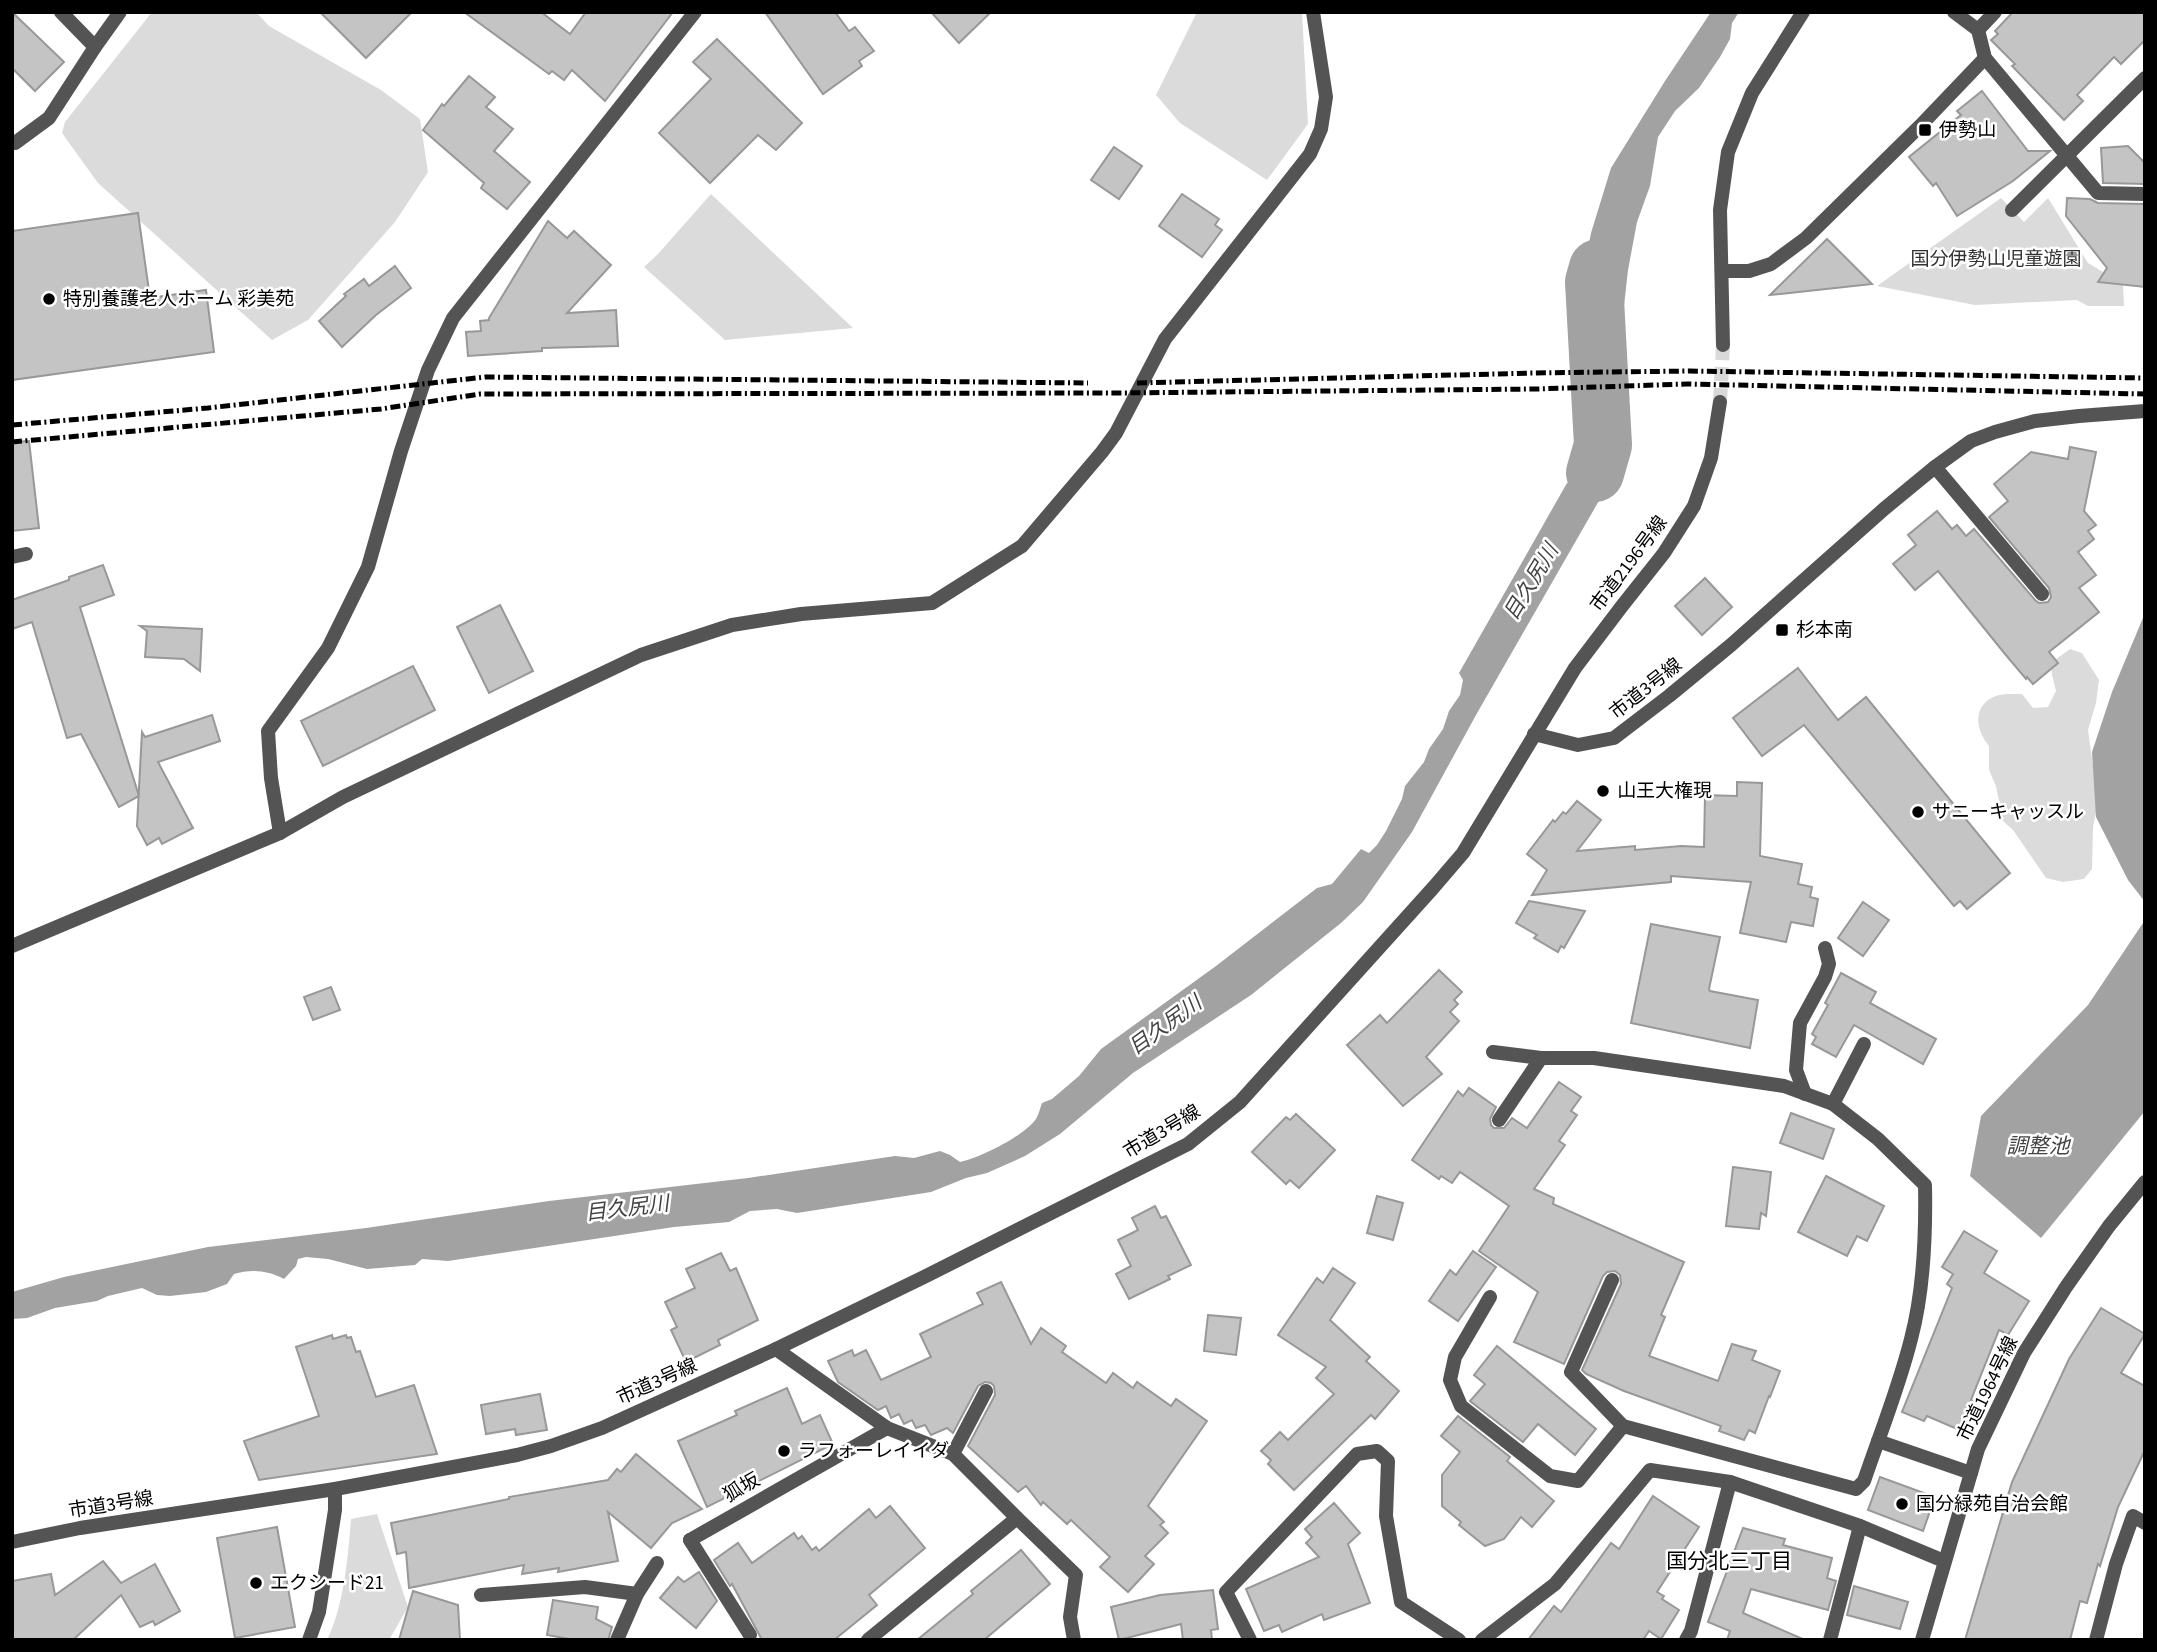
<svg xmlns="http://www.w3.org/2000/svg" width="2157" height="1652" font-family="'Source Sans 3','Noto Sans JP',sans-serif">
<rect width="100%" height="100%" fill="#fff"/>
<!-- green -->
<g fill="#dbdbdb">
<path d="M152,12H256L269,26L381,90L420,119L428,172L395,222L308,320L272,340L98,183L62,133L65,122Z"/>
<path d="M1197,12H1302L1308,124L1267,180L1180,123L1156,95Z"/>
<path d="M711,194L853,328L725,340L644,267L658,254Z"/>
<path d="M2001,198L2024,222L2048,198L2088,263L2123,284L2124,306H2088L2077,300L1975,305L1877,286Z"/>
<path d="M2070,649L2082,653L2099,680L2096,703L2088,730L2098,803L2093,827L2092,869L2084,879L2063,882L2046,878L2013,830L2003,821L1996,786L1989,770V746C1976,730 1972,708 1993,697C2001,693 2014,694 2022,694L2033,708L2048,707L2056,691L2052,675L2051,663Z"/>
<path d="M377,1514L408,1607L389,1640H327C344,1606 348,1557 351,1519Z"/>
</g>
<!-- water -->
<g fill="#a2a2a2">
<path d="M1711,12H1739L1732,23L1730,39L1720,57L1699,88L1675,111L1658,137L1650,186L1637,222L1628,270L1624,306L1625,344L1578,348L1585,265L1591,233L1611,168L1665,81Z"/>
<path d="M1622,394L1620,448L1612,478L1476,715L1412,832L1363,902L1341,923L1251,995L1133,1073L1060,1134L1025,1156L987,1173L966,1178L931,1192L797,1213L777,1209L750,1211L729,1222L674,1227L448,1261L422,1259L415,1265L367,1269L328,1259L306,1257L298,1259L296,1266L284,1279C267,1270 251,1269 234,1274L227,1284L206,1292L170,1296L157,1295L142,1288L108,1296L97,1301L55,1308L27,1318L12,1319V1292L64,1277L208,1247L366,1228L549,1201L748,1178L895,1156L914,1158L940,1151L950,1155L960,1162C980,1158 1024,1136 1036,1119C1039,1114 1040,1108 1042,1103L1052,1099L1079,1076L1101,1049L1216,966L1317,888L1332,884L1361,849L1369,853L1377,845L1386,831L1402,799L1405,786L1424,762L1429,749L1443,729L1449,711L1460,695L1463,680L1459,673L1567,483L1576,484C1589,470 1597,446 1590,427C1586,415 1583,408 1583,395Z"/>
<path d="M2145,613V902L2128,880L2096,817L2092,752L2112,692Z"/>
<path d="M2145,920V1111L2041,1238L1970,1176L1981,1116L2088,1005Z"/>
</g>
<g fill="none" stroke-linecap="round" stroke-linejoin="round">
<!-- river -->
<path stroke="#a2a2a2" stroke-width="58" d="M1595,473L1603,445L1594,282L1598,268"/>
</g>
<!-- building -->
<g fill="#c4c4c4" stroke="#989898" stroke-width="2">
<path d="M12,12L64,62L35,91L12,68Z"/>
<path d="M320,12H412L366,58Z"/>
<path d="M464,12H541L570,34L586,12H673L605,101L572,70L564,80L552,71L549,74Z"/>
<path d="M765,12H835L849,31L855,27L874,51L859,61L862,66L823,94Z"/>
<path d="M931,12H991L959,43Z"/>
<path d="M2013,12H2145V40L2121,64L2114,57L2077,95L2083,101L2064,120L2012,66L2015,64L1991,40L1998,34L1995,31Z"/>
<path d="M717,39L802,123L776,150L758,135L710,183L659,133L711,79L693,62Z"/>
<path d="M469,76L495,97L486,107L513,129L494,151L530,182L507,209L481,188L484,183L423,130L442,104L444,106Z"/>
<path d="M1982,91L2028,151H2050L2013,181L1957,216L1936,183L1933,186L1909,157L1961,115L1957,111Z"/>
<path d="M2128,146L2144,162L2145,184L2103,183L2101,148Z"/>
<path d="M1114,147L1142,166L1119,199L1091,180Z"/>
<path d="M1182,194L1219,219L1215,225L1222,230L1202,257L1159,226Z"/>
<path d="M2067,198L2090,199L2098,203L2145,204V287L2098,282L2107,268L2066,216Z"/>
<path d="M138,213L150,298L206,290L214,352L12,380V231Z"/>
<path d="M548,221L567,238L574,231L611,265L567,313L616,310L618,346L542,348V351L468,356L466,332L481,331L480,321L489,320V318Z"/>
<path d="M1827,239L1872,284L1770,295Z"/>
<path d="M395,266L411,288L376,315L342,347L319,321L346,296L344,294L364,279L369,286Z"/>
<path d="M29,441L39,528L12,531V442Z"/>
<path d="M2070,447L2096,452L2084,511L2096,525L2088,531L2094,539L2078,552L2096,575L2079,588L2099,612L2049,652L2058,663L2033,684L2027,677L2026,679L2005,654L1938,571L1915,590L1893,564L1916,545L1908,535L1937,511L1952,529L1957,525L1966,536L1974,529L2035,600L2039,603L2048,602L2051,597L2049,588L1989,517L2008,501L1994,484L2031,452L2068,459Z"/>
<path d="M103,565L114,595L80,607L139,796L119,807L81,734L67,738L32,622L12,629V600L69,580V577Z"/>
<path d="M1705,578L1732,607L1702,635L1675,606Z"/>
<path d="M500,605L533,671L489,693L457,627Z"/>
<path d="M140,626L202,629L200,671L184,659L145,657L147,631Z"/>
<path d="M413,666L435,710L323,766L301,721Z"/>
<path d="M1798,668L1838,720L1866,697L2010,873L1967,909L1960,901L1954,906L1804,725L1762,756L1733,718Z"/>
<path d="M212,715L220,741L158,762L193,828L162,844L159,838L147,845L137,826L142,732L145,737Z"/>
<path d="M1737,782L1762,783L1760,856L1802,864L1798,884L1812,887L1810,897L1818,899L1813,926L1791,922L1786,942L1740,933L1751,882L1671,876V882L1532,895L1547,870L1527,854L1553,820L1555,822L1563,812L1566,814L1577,801L1601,820L1577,851L1635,846V850L1681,846L1704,847L1705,795L1737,796Z"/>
<path d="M1529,901L1585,911L1564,948L1561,946L1558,952L1534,938L1537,935L1516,923Z"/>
<path d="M1863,902L1889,920L1863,956L1838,938Z"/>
<path d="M1651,924L1720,937L1709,989L1710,991L1758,1000L1750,1048L1631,1023Z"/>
<path d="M1439,970L1462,992L1454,1000L1458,1004L1450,1012L1459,1021L1426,1057L1442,1074L1403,1106L1347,1045L1380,1015L1387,1023Z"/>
<path d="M1841,973L1876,992L1870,1003L1936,1039L1923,1064L1854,1025L1836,1057L1812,1044L1816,1037L1812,1034L1828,1005L1825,1003Z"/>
<path d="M331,987L340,1010L313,1020L304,997Z"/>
<path d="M1559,1082L1581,1097L1571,1111L1577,1115L1559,1141L1565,1145L1534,1189L1554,1198L1553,1204L1684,1262L1661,1315L1665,1317L1649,1356L1718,1381L1732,1344L1756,1351L1752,1360L1780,1371L1770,1397L1769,1396L1755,1433L1749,1430L1744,1440L1719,1431L1721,1426L1624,1391L1586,1374L1582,1370L1621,1284L1620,1275L1615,1271L1607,1272L1603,1276L1564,1364L1514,1342L1538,1292L1479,1251L1509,1206L1460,1172L1452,1183L1441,1176L1439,1179L1412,1160L1458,1091L1463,1096L1469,1088L1496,1107L1490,1119L1491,1125L1494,1128H1504L1512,1118L1527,1128Z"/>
<path d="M1791,1113L1834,1129L1823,1159L1780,1143Z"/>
<path d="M1296,1114L1335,1150L1299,1188L1290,1180L1286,1184L1252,1152L1286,1117L1290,1120Z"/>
<path d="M1733,1167L1771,1172L1766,1216L1761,1213L1759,1229L1726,1226Z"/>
<path d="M1826,1176L1884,1206L1867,1241L1857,1236L1847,1256L1798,1232Z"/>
<path d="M1377,1196L1403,1203L1393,1240L1367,1233Z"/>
<path d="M1155,1206L1161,1218L1166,1216L1191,1265L1168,1276L1170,1279L1129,1299L1116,1274L1131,1266L1118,1240L1138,1230L1132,1218Z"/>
<path d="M1964,1231L1997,1251L1984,1273L2029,1301L2008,1335L1999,1330L1971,1400L1977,1403L1964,1432L1927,1416L1924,1421L1902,1412L1952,1288L1947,1284L1953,1274L1942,1267Z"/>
<path d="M1473,1251L1496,1267L1458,1321L1429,1301L1450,1270L1456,1275Z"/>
<path d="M721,1253L730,1271L736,1268L758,1320L718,1340L720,1345L686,1362L671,1330L677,1327L665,1302L695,1288L686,1269Z"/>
<path d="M1333,1268L1355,1283L1330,1320L1370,1357L1366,1361L1399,1391L1375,1419L1371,1415L1294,1490L1268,1464L1271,1460L1261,1451L1280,1432L1288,1440L1334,1394L1316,1378L1326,1367L1278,1335L1317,1278L1323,1283Z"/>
<path d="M1001,1282L1031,1344L1041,1328L1066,1346L1062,1352L1106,1383L1113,1373L1133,1388L1137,1382L1171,1406L1176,1399L1207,1421L1148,1506L1164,1522L1160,1525L1168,1533L1145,1556L1154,1564L1128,1592L1100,1567L1110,1557L1071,1520L1067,1524L1043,1502L1041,1505L1026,1486L1018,1492L968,1446L995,1395L994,1386L991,1383L985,1382L978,1386L953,1433L947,1428L931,1435L925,1425L916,1428L912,1420L904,1424L899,1414L891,1418L886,1406L878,1410L838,1382L828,1361L852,1350L854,1356L866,1350L881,1380L931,1357L920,1334L983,1304L977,1293Z"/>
<path d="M2101,1308L2145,1334L2121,1373L2145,1386V1450L2118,1507L2100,1566L2098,1564L2087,1603L2080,1601L2070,1640H1965L2012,1482L2069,1359Z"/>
<path d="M1208,1315L1241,1318L1236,1355L1204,1351Z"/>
<path d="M332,1335L333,1339L346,1335L347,1338L351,1337L356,1352L360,1351L376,1397L414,1385L437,1454L259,1480L244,1441L319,1416L296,1347Z"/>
<path d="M1497,1346L1596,1429L1575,1455L1538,1424L1523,1442L1470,1401L1485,1384L1474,1375Z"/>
<path d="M787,1388L802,1424L820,1415L833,1444L707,1507L678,1441L737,1415L735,1411Z"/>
<path d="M540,1394L547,1430L516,1435L515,1429L486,1434L481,1405Z"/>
<path d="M1458,1416L1510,1457L1507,1461L1554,1501L1532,1527L1521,1517L1504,1539L1485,1546L1459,1525L1461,1522L1442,1506V1475L1460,1452L1441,1436Z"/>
<path d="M636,1454L702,1509L672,1523L651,1548L608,1512L618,1561L558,1572L559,1568L522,1574L524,1565L409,1588L406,1552L397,1554L391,1523L509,1499V1497L608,1480L617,1469L621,1472Z"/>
<path d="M1880,1477L1935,1497L1923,1531L1868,1510Z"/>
<path d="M1653,1496L1699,1527L1657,1592L1664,1596L1662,1599L1679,1610L1661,1639L1649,1631L1643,1640H1528L1554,1606L1561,1612L1611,1543L1619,1549Z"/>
<path d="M1334,1503L1360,1533L1348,1544L1370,1603L1324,1620L1322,1614L1282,1632L1279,1625L1264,1631L1246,1589L1319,1557L1306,1543L1312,1537L1305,1529Z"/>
<path d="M890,1506L925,1548L869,1595L877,1605L834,1640H762L732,1584L730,1586L714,1560L738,1543L752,1563L794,1533L798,1539L802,1536L812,1550L816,1547L819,1551L869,1509L876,1518Z"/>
<path d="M277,1527L295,1627L235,1638L217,1538Z"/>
<path d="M1743,1528L1785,1539L1783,1545L1832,1558L1827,1578L1836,1581L1828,1610L1751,1589L1743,1613L1805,1640H1727L1730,1631L1708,1622Z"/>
<path d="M1021,1550L1050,1584L984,1640H917L973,1594L971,1591Z"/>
<path d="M103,1561L121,1583L155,1564L180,1611L155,1625L153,1621L140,1627L121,1595L73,1640H12V1581L51,1574L55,1595Z"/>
<path d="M699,1572L717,1601L696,1628L660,1598L678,1577L684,1582Z"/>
<path d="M1854,1586L1908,1602L1900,1629L1847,1615Z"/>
<path d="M1213,1590L1218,1629L1211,1630L1212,1640H1183L1181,1624L1119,1640L1111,1607L1160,1595Z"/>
<path d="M413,1591L458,1605L460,1640H399Z"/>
<path d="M553,1600L598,1607L596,1619L612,1627L608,1640H575L547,1635Z"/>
</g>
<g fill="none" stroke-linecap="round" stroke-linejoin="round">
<!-- tertiary-tunnel -->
<path stroke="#d9d9d9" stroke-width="14" stroke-dasharray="14 7" stroke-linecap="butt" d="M1720,402L1723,345"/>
<!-- service -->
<g stroke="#545454" stroke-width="14">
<path d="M15,143L49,118L95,47"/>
<path d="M1805,1094L1796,1070L1800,1023L1825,977L1829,964L1825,948"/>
<path d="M1833,1104L1864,1044"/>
<path d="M690,1540L750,1635"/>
<path d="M868,1640L1017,1518L1076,1575L1070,1617L1074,1640"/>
</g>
<!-- minor -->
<g stroke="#545454" stroke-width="14">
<path d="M61,12L95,47L120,12"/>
<path d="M1954,12L1978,30L1985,58L2098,193L2145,194"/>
<path d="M1978,30L1995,12"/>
<path d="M2012,210L2145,78"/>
<path d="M1723,271H1749L1771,264L1806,238L1921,125L1985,58"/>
<path d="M1935,467L2042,594"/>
<path d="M12,557L26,554"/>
<path d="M280,833L271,778L268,731L328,648L368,567L401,451L428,370L453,318L695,12"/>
<path d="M12,946L280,833L343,797L641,655L732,625L801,614L932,603L1022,546L1102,452L1116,433L1165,339L1310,154L1321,129L1326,97L1313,12"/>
<path d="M1493,1052L1541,1058H1594L1784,1086L1833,1104L1878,1139L1925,1185C1926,1236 1924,1290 1911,1339C1899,1387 1880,1434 1864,1481L1856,1489L1623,1426L1571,1372L1612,1280"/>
<path d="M1499,1120L1541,1058"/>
<path d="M1490,1297L1455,1357L1450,1380L1461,1406L1550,1476L1578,1481L1623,1426"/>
<path d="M776,1349L887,1428L953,1454L1017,1518"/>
<path d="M1878,1441L1971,1473"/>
<path d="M953,1454L986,1391"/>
<path d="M690,1540L887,1428"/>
<path d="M481,1595L585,1587L637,1594"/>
<path d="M309,1640L319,1612L335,1510V1489"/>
<path d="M617,1640L637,1594L657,1563"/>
<path d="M1250,1640L1226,1592L1357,1454L1377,1451L1388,1461L1386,1516L1401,1602L1459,1640"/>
<path d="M1482,1640L1555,1584L1650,1470L1730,1482L1860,1526L1944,1561"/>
<path d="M1686,1640L1691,1631L1730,1482"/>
<path d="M1830,1640L1860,1526"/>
<path d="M2096,1640L2116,1564L2133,1516L2145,1523"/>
</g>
<!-- tertiary -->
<g stroke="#545454" stroke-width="14">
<path d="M1723,345L1720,210L1728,152L1752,93L1803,12"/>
<path d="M1534,734L1578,745L1614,738L1669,696L1731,645L1884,509L1935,467L1971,441L1995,432L2035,421L2079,416L2145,411"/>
<path d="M12,1542L80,1528L335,1489L517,1455L551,1446L602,1428L776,1349L924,1277L1188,1144L1240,1102L1433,888L1463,853L1575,668L1622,606L1664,553L1694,506L1711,458L1720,402"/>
<path d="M1922,1640L1978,1449L2024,1353L2066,1287L2109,1226L2145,1182"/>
</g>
<!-- rail -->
<g stroke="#000" stroke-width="5" stroke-dasharray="10 3.5 2 3.5" stroke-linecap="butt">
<path d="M1137,383L1535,373L1689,371L2145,378"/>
<path d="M12,425L208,408L485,377L1088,383"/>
<path d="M12,442L381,409L480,394L1114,393L1537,389L1687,384L2145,394"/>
</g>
</g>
<!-- markers -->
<g fill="#000" stroke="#fff" stroke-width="2.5">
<rect x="1918" y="123" width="14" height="14" rx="3.5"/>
<circle cx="49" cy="299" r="7"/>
<rect x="1775" y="623" width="14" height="14" rx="3.5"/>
<circle cx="1603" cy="791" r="7"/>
<circle cx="1918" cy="812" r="7"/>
<circle cx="784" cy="1451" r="7"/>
<circle cx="1902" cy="1504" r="7"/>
<circle cx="256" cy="1583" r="7"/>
</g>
<g text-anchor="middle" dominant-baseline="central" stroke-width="5" stroke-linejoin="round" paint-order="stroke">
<!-- poi labels -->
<g font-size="19" fill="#000" stroke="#fff" text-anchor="start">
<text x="1939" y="130">伊勢山</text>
<text x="63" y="299">特別養護老人ホーム 彩美苑</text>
<text x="1796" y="630">杉本南</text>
<text x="1617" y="791">山王大権現</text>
<text x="1932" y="812">サニーキャッスル</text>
<text x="798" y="1451">ラフォーレイイダ</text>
<text x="1916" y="1504">国分緑苑自治会館</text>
<text x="270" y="1583">エクシード21</text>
</g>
<!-- park labels -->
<g font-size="19" fill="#323232" stroke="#fff">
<text x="1996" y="259">国分伊勢山児童遊園</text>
</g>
<!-- street labels -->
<g font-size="19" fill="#000" stroke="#fff">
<text transform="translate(1629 564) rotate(-53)">市道2196号線</text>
<text transform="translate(1646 689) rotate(-38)">市道3号線</text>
<text transform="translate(1162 1132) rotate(-31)">市道3号線</text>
<text transform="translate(657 1382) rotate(-24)">市道3号線</text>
<text transform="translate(1988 1389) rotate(-64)">市道1964号線</text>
<text transform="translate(742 1488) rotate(-30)">狐坂</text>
<text transform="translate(111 1505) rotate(-9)">市道3号線</text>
</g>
<!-- water labels -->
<g font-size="21" font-style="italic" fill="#434343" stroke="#fff">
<text transform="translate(1531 582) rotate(-59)">目久尻川</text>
<text transform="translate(1165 1025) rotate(-36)">目久尻川</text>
<text x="2038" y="1146">調整池</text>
<text transform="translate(627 1208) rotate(-7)">目久尻川</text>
</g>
<!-- neighbourhood labels -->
<g font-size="21" fill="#000" stroke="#fff">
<text x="1729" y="1561">国分北三丁目</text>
</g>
</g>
<!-- border -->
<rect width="2157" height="1652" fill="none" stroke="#000000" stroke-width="28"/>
</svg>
